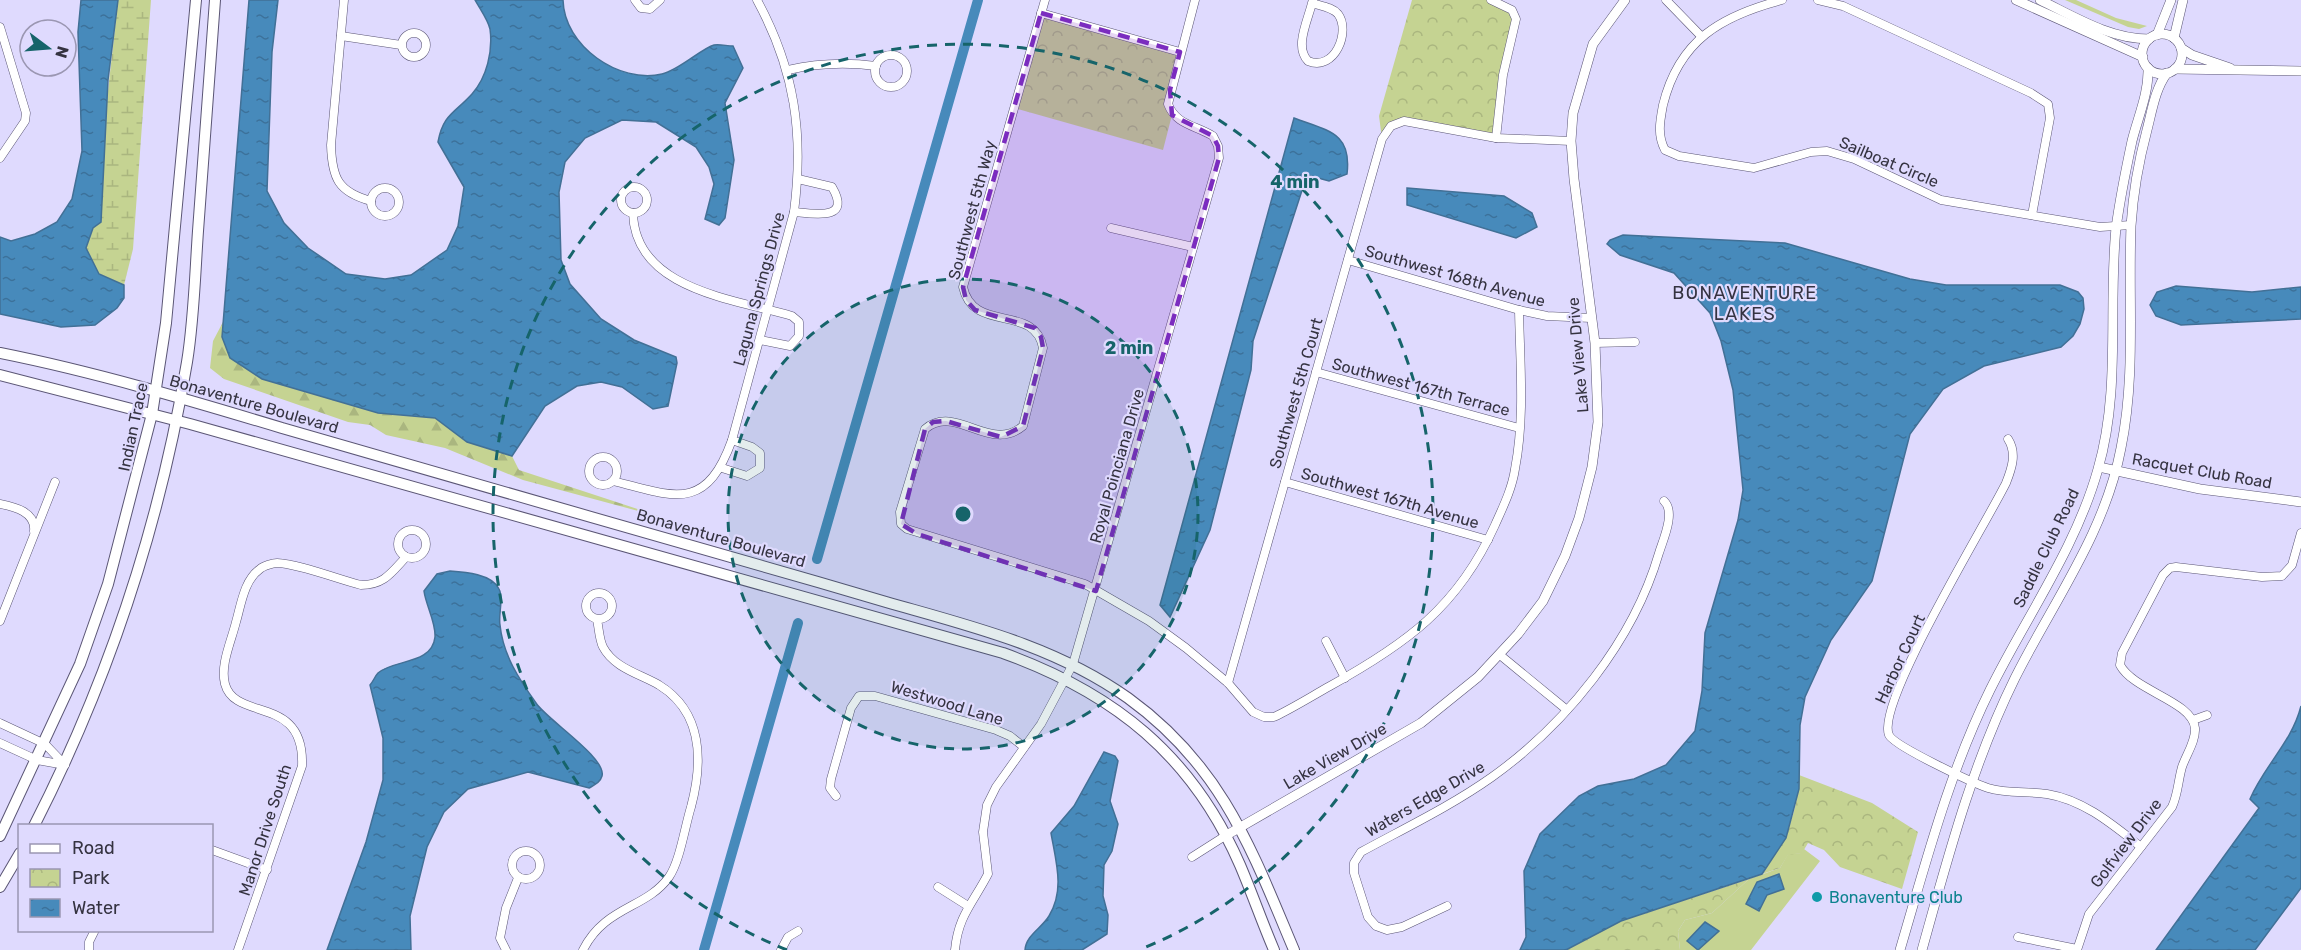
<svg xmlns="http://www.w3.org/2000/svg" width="2301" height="950" font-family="Rubik,sans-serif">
<defs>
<pattern id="forest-firs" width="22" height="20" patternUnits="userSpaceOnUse" patternTransform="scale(1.5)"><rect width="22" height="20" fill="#c5d392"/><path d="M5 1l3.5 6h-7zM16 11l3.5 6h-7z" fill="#aab67f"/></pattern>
<pattern id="wetland-marsh" width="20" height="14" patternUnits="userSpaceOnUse" patternTransform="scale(1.5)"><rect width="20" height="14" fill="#c5d392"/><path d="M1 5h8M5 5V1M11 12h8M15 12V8" fill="none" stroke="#aab67f"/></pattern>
<pattern id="park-crowns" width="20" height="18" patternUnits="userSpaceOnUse" patternTransform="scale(1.5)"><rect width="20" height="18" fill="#c5d392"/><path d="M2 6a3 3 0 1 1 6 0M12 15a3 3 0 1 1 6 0" fill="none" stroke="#aab67f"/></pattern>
<pattern id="water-ripples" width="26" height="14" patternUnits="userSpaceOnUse" patternTransform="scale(1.5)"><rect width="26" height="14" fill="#478abb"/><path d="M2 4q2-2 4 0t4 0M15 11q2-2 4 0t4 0" fill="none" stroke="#3c719a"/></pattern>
</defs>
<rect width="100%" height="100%" fill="#dfdafe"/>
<!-- green -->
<g fill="#c5d392">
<path d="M2065,0H2076L2116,18L2147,26L2139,29L2128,27Z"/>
<path d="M1804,849L1820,861L1751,950H1680L1678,931L1685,920L1712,913L1749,879L1780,868L1788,854L1801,853Z"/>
</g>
<!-- forest -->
<path fill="url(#forest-firs)" d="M223,322L222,337L378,413L435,418L468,442L512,456L519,470L668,519L523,480L445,448L386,435L370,425L348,422L224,379L210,368L213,341Z"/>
<!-- wetland -->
<path fill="url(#wetland-marsh)" d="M118,0H151L133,249L124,285L99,274L86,248L93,228Z"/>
<!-- park -->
<g fill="url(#park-crowns)">
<path d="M1412,0H1491L1501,3L1516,19L1496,138L1404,121L1391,126L1382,139L1379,116Z"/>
<path d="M1041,13L1180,52L1170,90L1172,115L1163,150L1014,108Z"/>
<path d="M1799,775L1872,803L1918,832L1902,889L1840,867L1824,850L1808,843L1802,853L1788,855L1780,868L1762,874C1784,841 1798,816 1799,775Z"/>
<path d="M1749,879L1712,913L1685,920L1678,931L1680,950H1566L1621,921Z"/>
</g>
<!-- water -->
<g fill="url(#water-ripples)" stroke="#427096" stroke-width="1.5">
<path d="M81,0H118L108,80L101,222L93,228L86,248L99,274L124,285V298L117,308L95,325L61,327L0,314V237L11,241L35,234L57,222L72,199L82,151L78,32Z"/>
<path d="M249,0H278L272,52L267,191L284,223L308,248L346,274L385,279L411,275L447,250L458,226L464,187L438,142C443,114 455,113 472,94C487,77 493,51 490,29C488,20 480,9 475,0H563C564,46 619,84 662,74C678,71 702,48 714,45C720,44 727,46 733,46L743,68L725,103L734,160L725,218L719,225L705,219L714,184L709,167L696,147L656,122L622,120L585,138L565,162L559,192L561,260L570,284L601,319L634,340L676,357L677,363L668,406L653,409L622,387L601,382L577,386L545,406L512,456L467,442L435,418L378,413L262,379L230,358L222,337Z"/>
<path d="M1294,118C1328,131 1352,132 1347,174L1329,181L1307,175L1253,341L1251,370L1210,530L1170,617L1160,605Z"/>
<path d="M1407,188L1504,196L1532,213L1537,227L1516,238L1407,205Z"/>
<path d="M1623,235L1785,243L1910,279L1946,285H2060L2078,292L2083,298L2084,309L2080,324L2073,336L2061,347L1984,366L1943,389L1910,434L1872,581L1831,640L1805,697L1800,725L1799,789L1786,838L1762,874L1621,921L1566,950H1520L1526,937L1524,871L1540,834L1579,796L1598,786L1634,779L1666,765L1695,731L1702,691L1705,633L1738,520L1743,490L1733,390L1721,341L1710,313L1674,273L1620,255L1607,244L1610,240Z"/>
<path d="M2176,286L2252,292L2301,287V319L2181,325L2156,316L2150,305L2157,292Z"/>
<path d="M450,571C465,572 492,574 499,589C504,598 498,615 500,625C503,655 519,679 536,703C546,719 607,758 602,776C600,783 594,785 589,788L528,772L468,789L444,812L427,847L410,916L411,950H327L366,842L383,780V738L370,685C373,682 375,676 378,673C394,659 432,665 435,637C436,622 426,606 424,591L437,574Z"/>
<path d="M2301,706V888L2255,950H2156L2259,808L2250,799C2264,766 2292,742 2301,706Z"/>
<path d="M1104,752L1115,756L1118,761L1110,801L1118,824L1112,851L1104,865L1103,896L1108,915L1107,934L1082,950H1025C1026,935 1042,928 1049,916C1065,890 1056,862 1051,833L1074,806Z"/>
<path d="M1779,874L1784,889L1767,895L1759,911L1746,904L1757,882Z"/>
<path d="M1705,922L1719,931L1698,950L1687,941Z"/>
</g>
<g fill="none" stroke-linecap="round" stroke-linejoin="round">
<!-- canal -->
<g stroke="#478abb" stroke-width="10">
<path d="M817,559L978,0"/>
<path d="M704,950L798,623"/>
</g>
<!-- minor casing -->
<g stroke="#5b5675" stroke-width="9">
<g id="minor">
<path d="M344,0L331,145C332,178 338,192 371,201"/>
<path d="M635,0L641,8L650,9L660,0"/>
<path d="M1045,0L963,287C973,334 1035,303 1043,348L1023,426C990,454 956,403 925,429L900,512L901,524L907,529L1085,584L1149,621L1186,648L1228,683L1253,712L1264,717H1274C1293,708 1312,696 1330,686C1406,644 1458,607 1495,525C1503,507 1512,489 1515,469C1525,417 1520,363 1519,310"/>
<path d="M1491,0L1512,10L1516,19L1503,75L1496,138"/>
<path d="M1666,0L1701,36"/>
<path d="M1782,0C1721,16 1679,40 1663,105C1660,121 1657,135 1665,150L1679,156L1754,168L1811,152L1827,151L1854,159L1941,200L2100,227L2131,225"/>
<path d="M1818,0L1843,6L2031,93L2048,104L2050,118L2032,215"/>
<path d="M1312,3C1321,6 1332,7 1338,14C1351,31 1335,72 1308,61C1294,47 1308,20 1312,3L1313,0"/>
<path d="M1041,13L1180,52"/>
<path d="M0,27L26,113L25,121L0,158"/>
<circle cx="414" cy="45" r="12"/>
<path d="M341,36L401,45"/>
<circle cx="891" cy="71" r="16"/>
<path d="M788,70C818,63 845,62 876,66"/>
<circle cx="634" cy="200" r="13"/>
<circle cx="385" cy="202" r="14"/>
<path d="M794,212C815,214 852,221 832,187L798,179"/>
<path d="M633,213C635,290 735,299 792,316L799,322V336L790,346L760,340"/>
<path d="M1111,228L1193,247"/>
<path d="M1348,260L1519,310L1547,316L1591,318"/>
<path d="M1595,343L1635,342"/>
<path d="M1316,372L1519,428"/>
<path d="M2008,439C2017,453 2012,468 2006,483C1987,522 1875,704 1889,735C1894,746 1973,783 1988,788C2007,794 2028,791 2047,794C2084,800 2113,825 2141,847"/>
<circle cx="603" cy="471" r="14"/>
<path d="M722,468L747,476L760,468V453L752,447L732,440"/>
<path d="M613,481C675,497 706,512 732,440L794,212C804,134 795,70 757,0"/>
<path d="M1285,482L1488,540"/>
<path d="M0,504C15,507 36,512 34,531"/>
<circle cx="412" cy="544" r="14"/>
<circle cx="599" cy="606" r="13"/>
<path d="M0,621L55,482"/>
<path d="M1326,641L1345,678"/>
<path d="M1500,655L1567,710"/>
<path d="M1228,683L1382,139L1391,126L1404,121L1496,138L1571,141"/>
<path d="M2193,720L2207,715"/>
<path d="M0,723L45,744L65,765L37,760L0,743"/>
<path d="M836,796L830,788L831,779L851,708L859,696H875L996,730L1010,736L1024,747"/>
<path d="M212,850L267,870"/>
<circle cx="526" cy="865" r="14"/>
<path d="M1192,857L1225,836"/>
<path d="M938,887L968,906"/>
<path d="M1447,906L1402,927L1387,930L1376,926L1368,917L1354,873V863L1361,852C1405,828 1451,806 1492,777C1566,724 1633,642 1659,553C1663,540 1676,512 1664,501"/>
<path d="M2018,937L2077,949"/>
<path d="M89,950V942L95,930"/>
<path d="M238,950L302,766C305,694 235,722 225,684C220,665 231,642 236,622C241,605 244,580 260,569C263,566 273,563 277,563C300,564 337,579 361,585C384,585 391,573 406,557"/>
<path d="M506,950L500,938L506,908L518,878"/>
<path d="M583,950C605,906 646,909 669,877C680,861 685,826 691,807C703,762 703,712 659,685C640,674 614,668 603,647C599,639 599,628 597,620"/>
<path d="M781,950L788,937L798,931"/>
<path d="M955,950C958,916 973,903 988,874L983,832L987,805L996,787L1041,724L1073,664L1219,158L1218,146L1213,136C1195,125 1176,125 1168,104L1195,0"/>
<path d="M2077,950L2089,914L2172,807C2178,794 2178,781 2182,767C2186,755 2196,741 2195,728C2192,701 2134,691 2120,665L2122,653L2163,575L2170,568L2176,567L2262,577L2282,576L2292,565L2301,533"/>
</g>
</g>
<!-- tertiary casing -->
<g stroke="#5b5675" stroke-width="10">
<g id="tertiary">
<path d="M2016,0L2143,57"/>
<path d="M2040,0C2075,17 2110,39 2149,39"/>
<circle cx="2162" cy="54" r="20"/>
<path d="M2157,35L2171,0"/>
<path d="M2174,38L2183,0"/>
<path d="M2181,48L2192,55L2230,68"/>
<path d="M2175,69L2301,71"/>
<path d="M2099,467L2200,489L2301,502"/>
<path d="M1225,836L1421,723L1478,677L1518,634L1543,601L1565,556L1579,518L1592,467L1598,422L1595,343L1574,179L1571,141L1573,113L1593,44L1625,0"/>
<path d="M1900,950C1926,862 1949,773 1990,690C2026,617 2076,548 2098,469C2121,390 2108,308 2116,228C2120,199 2126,169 2132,141C2138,117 2149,93 2148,68"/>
<path d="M1922,950C1948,857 1972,765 2015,678C2053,602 2105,533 2121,448C2136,375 2128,300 2131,226C2133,194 2139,160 2147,130C2152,111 2155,89 2167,73"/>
</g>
</g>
<!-- secondary casing -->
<g stroke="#5b5675" stroke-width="12">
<g id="secondary">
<path d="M0,353C95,372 189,400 282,428C385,458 488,488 591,517C690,545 788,573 886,602C970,626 1055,646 1128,698C1222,766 1251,848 1294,950"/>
<path d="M0,375L190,424L1003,653C1114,693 1192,755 1240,865C1252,893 1262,922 1274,950"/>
<path d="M34,826C109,679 160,524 187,362C194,319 195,274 198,231C204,154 210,77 215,0"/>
<path d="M0,836L80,664L108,584L152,414L166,323L196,0"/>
<path d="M0,887L20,853"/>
</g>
</g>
<!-- minor -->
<use href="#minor" stroke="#fff" stroke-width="8"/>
<!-- tertiary -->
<use href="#tertiary" stroke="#fff" stroke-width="9"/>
<!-- secondary -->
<use href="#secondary" stroke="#fff" stroke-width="10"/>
</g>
<!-- marked area -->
<path fill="#7b2cbf" fill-opacity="0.2" stroke="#7b2cbf" stroke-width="4.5" stroke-dasharray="12 8" stroke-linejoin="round" d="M1041,13L1180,52L1170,90L1172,115L1213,136L1218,146L1219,158L1096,591L917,534L901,524L925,429L933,422L946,421L1001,437L1023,426L1043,348L1041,337L1035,328L975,310L966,300L963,287Z"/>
<!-- distance rings -->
<circle cx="963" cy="514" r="235" fill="#16646a" fill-opacity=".12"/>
<g fill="none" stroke="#16646a" stroke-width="3" stroke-dasharray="10 8">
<circle cx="963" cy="514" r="235"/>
<path d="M787 950A470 470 0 1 1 1139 950"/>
</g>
<!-- markers -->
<circle fill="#0f9aa8" stroke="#dfdafe" stroke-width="2" cx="1817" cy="897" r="6"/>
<g text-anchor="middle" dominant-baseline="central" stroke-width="4.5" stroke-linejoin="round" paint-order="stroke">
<!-- street labels -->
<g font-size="16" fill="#353341" stroke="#dfdafe">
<text transform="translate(1889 162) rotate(23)">Sailboat Circle</text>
<text transform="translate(972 210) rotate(-75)">Southwest 5th Way</text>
<text transform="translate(1455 276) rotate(16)">Southwest 168th Avenue</text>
<text transform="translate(759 289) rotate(-75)">Laguna Springs Drive</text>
<text transform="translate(1578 355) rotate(-95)">Lake View Drive</text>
<text transform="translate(1421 387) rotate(15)">Southwest 167th Terrace</text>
<text transform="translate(1296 393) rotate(-74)">Southwest 5th Court</text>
<text transform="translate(254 404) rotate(16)">Bonaventure Boulevard</text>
<text transform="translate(133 427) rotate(-78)">Indian Trace</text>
<text transform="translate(1117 466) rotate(-74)">Royal Poinciana Drive</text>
<text transform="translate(2202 471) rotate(10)">Racquet Club Road</text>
<text transform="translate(1390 498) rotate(16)">Southwest 167th Avenue</text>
<text transform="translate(721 538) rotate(16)">Bonaventure Boulevard</text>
<text transform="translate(2046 548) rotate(-64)">Saddle Club Road</text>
<text transform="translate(1900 659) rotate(-65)">Harbor Court</text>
<text transform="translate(947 703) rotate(17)">Westwood Lane</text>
<text transform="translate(1335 756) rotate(-30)">Lake View Drive</text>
<text transform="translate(1425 799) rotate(-30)">Waters Edge Drive</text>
<text transform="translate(265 830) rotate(-72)">Manor Drive South</text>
<text transform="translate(2126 843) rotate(-53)">Golfview Drive</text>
</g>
<!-- culture labels -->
<g font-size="16" fill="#0d838f" stroke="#dfdafe" text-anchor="start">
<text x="1829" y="897">Bonaventure Club</text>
</g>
<!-- neighbourhood labels -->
<g font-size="18" letter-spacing="1.5" fill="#353341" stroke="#dfdafe">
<text x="1745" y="293">BONAVENTURE<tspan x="1745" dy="21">LAKES</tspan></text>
</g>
</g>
<circle cx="963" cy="514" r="9" fill="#16646a" stroke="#dfdafe" stroke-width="3"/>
<g font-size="18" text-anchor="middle" font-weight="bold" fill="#16646a" stroke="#dfdafe" stroke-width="4.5" stroke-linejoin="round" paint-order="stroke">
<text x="1295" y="188">4 min</text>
<text x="1129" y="354">2 min</text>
</g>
<!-- legend -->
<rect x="18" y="824" width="195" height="108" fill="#dfdafe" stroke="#9b97b2" stroke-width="1.5"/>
<rect x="30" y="844" width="30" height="9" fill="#ffffff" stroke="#9b97b2" stroke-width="1.5"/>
<text x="72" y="854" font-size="18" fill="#353341">Road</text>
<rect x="30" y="869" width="30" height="18" fill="url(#park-crowns)" stroke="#9b97b2" stroke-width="1.5"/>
<text x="72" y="884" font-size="18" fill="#353341">Park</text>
<rect x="30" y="899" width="30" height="18" fill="url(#water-ripples)" stroke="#9b97b2" stroke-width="1.5"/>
<text x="72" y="914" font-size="18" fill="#353341">Water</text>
<!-- north arrow -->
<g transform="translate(48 48) rotate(106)"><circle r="28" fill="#dfdafe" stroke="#9b97b2" stroke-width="1.5"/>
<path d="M0-4.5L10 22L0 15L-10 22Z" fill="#16646a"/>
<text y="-9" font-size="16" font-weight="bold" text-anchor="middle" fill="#353341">N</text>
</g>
</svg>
